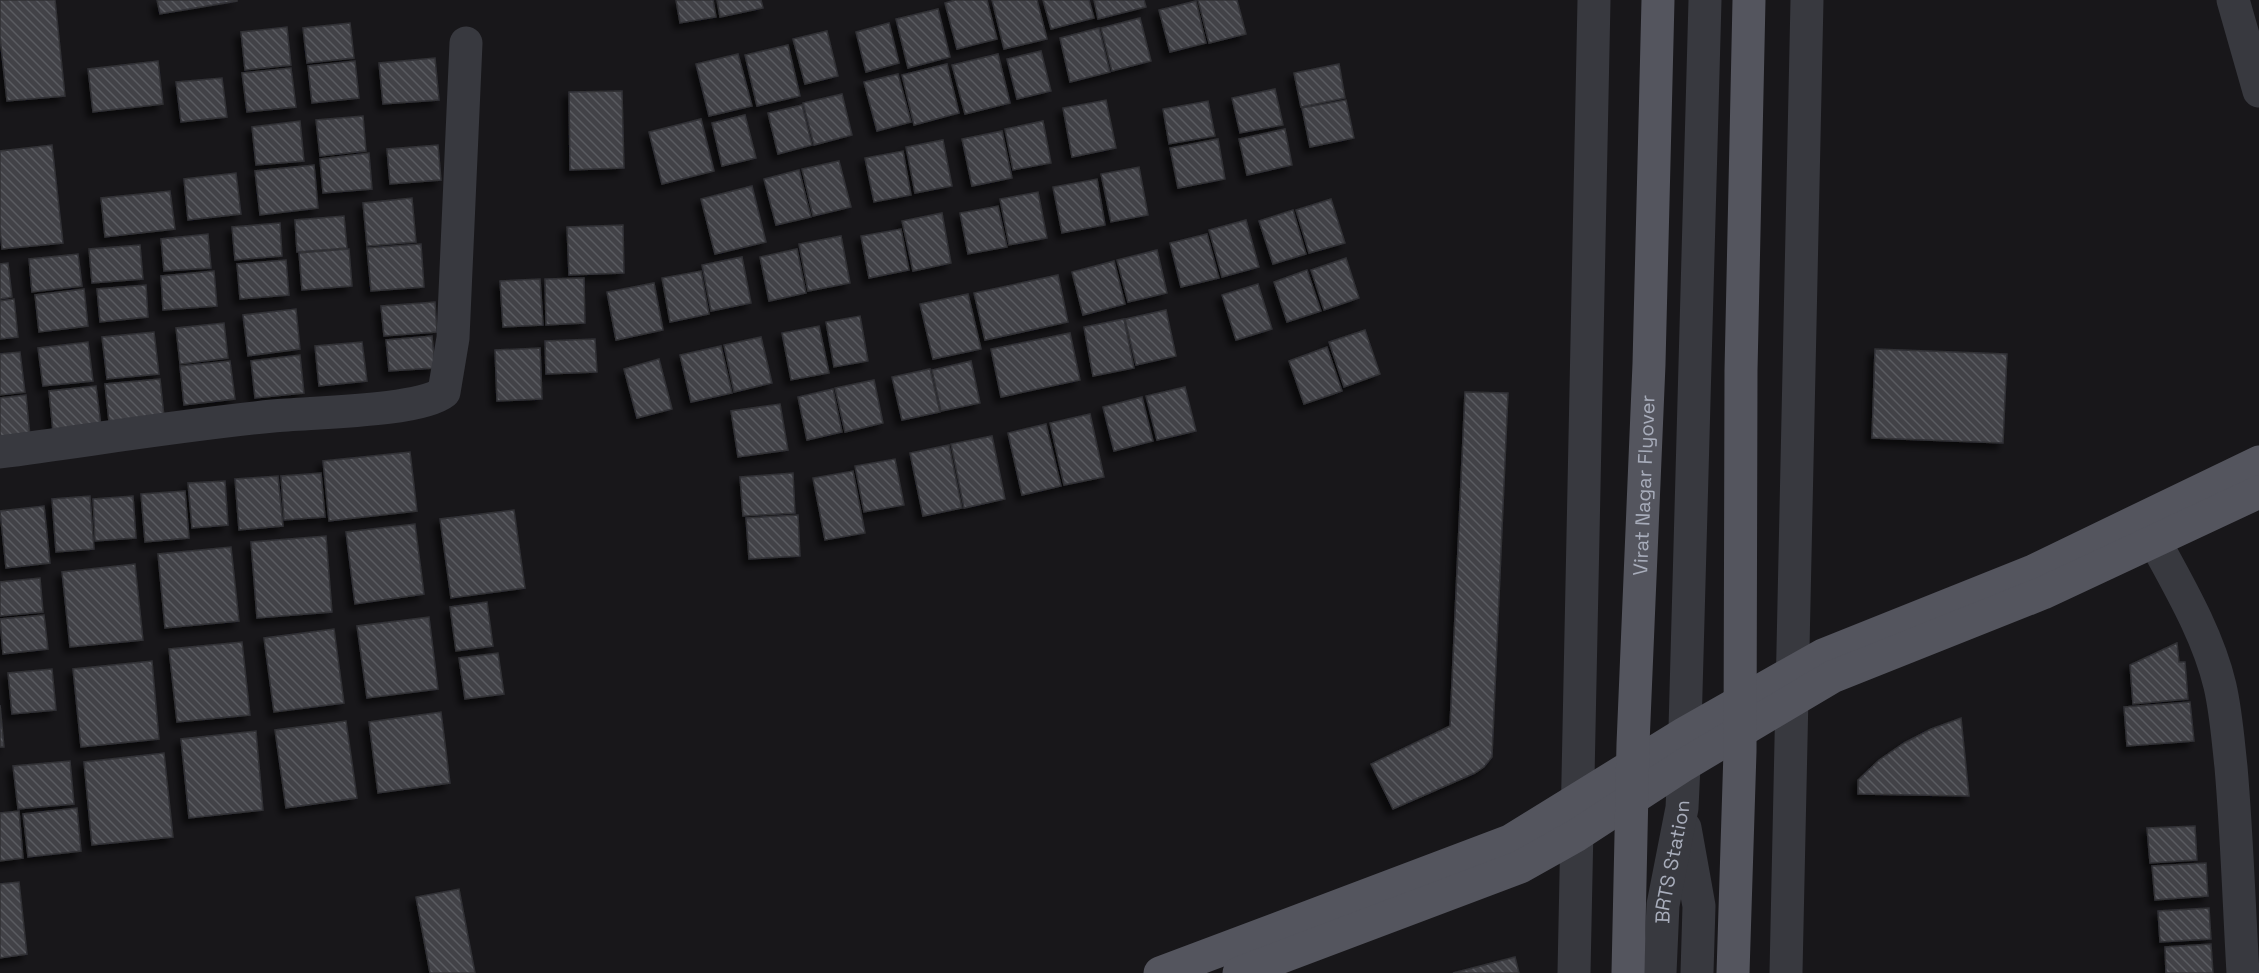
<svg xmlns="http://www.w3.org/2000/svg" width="2259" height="973" font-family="'Space Grotesk',sans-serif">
<defs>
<pattern id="building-back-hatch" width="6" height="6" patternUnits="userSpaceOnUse" patternTransform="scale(1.5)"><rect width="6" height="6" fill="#424247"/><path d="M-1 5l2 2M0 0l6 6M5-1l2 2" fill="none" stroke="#5a5b60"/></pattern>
<filter id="shadow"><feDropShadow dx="-5.5" dy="5.5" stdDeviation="3" flood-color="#0009"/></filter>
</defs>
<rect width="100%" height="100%" fill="#18171a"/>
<!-- building -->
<g fill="url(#building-back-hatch)" stroke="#313136" stroke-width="1.5" filter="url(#shadow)">
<path d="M0,0H55L65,96L7,101L0,37Z"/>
<path d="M157,0H237V1L160,14Z"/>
<path d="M676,0H713L716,17L680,23Z"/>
<path d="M717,0H761L763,8L720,17Z"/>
<path d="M955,0H987L997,39L957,49L945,3Z"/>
<path d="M992,0H1037L1047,39L1004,49Z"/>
<path d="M1043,0H1089L1094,18L1051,29Z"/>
<path d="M1094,0H1144L1146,7L1098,19Z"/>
<path d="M1198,0H1237L1246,34L1209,43Z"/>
<path d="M1196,1L1206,43L1170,52L1159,10Z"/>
<path d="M938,9L950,57L908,68L896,19Z"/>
<path d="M1140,18L1151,61L1112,71L1101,28Z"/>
<path d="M350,23L354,58L307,63L303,28Z"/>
<path d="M889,23L899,63L866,72L856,32Z"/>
<path d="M287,27L291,65L245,70L241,32Z"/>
<path d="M1099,28L1110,72L1070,82L1060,38Z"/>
<path d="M827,31L838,76L805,84L793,39Z"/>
<path d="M788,45L800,96L757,106L745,55Z"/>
<path d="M1041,51L1051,91L1017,99L1007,59Z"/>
<path d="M738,54L752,106L709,116L696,64Z"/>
<path d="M998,54L1010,103L965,114L952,65Z"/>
<path d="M435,58L439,100L383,104L379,63Z"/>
<path d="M158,61L163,104L93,112L88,69Z"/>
<path d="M355,61L359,98L312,103L308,66Z"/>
<path d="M947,64L959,113L914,125L902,75Z"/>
<path d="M1339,64L1345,98L1301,107L1294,73Z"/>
<path d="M291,68L296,107L247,112L242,73Z"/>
<path d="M898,74L911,122L877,131L864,82Z"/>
<path d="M222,78L227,117L181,122L176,82Z"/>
<path d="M1275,89L1283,125L1240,133L1232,98Z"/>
<path d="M622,91L624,168L570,170L569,92Z"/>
<path d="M842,94L852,135L814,145L803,103Z"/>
<path d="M1106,100L1116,148L1072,157L1063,108Z"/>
<path d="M1346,100L1354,138L1310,147L1302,108Z"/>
<path d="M1208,101L1215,136L1169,144L1163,109Z"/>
<path d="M802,105L812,145L778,154L768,113Z"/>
<path d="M745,115L756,158L722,166L712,123Z"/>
<path d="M363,116L366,151L320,156L316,120Z"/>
<path d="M701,119L714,171L662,184L649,132Z"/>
<path d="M300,121L304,161L256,165L252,127Z"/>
<path d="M1043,121L1051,163L1013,170L1005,129Z"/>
<path d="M1285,129L1292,165L1247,175L1239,139Z"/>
<path d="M1002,131L1012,178L972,186L962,139Z"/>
<path d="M1218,139L1225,179L1178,188L1170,148Z"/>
<path d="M943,140L952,186L915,193L906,147Z"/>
<path d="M52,145L63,243L2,249L0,229V151Z"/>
<path d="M438,145L441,180L390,184L387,149Z"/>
<path d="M903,151L911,195L874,202L865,158Z"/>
<path d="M369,153L372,189L323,193L320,159Z"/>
<path d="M839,161L851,207L813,216L802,169Z"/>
<path d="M314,165L318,208L260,215L255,171Z"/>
<path d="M1139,167L1148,215L1111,222L1101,174Z"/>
<path d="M799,170L811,217L776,225L764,179Z"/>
<path d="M236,173L241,214L188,220L184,179Z"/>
<path d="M1097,179L1105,225L1062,233L1053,187Z"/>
<path d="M752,186L766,242L715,254L701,199Z"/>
<path d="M170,191L175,229L105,237L101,198Z"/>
<path d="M1038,192L1047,238L1009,245L1000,199Z"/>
<path d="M412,198L416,242L367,246L363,203Z"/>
<path d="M1331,199L1345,243L1309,253L1296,210Z"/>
<path d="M998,206L1007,247L968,254L960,213Z"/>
<path d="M1293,210L1306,254L1273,264L1259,221Z"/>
<path d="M942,213L951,263L913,271L902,221Z"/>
<path d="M344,216L347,248L297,252L295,220Z"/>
<path d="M1246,220L1259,267L1222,277L1209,230Z"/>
<path d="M280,223L282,256L235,260L232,227Z"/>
<path d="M623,225L624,273L569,275L567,227Z"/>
<path d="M901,229L909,270L869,278L861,236Z"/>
<path d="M208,234L211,268L164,271L161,239Z"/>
<path d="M1207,234L1219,278L1181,287L1170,243Z"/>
<path d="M841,236L850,283L808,291L799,244Z"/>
<path d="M421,244L424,287L371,291L367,248Z"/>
<path d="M140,245L143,279L92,283L89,249Z"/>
<path d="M349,249L352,286L302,290L299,253Z"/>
<path d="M797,249L806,293L769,301L760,257Z"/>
<path d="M1157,250L1167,293L1128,302L1117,260Z"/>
<path d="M78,254L82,286L32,292L29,259Z"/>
<path d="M742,257L751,303L711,311L702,265Z"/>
<path d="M1346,258L1359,298L1324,310L1311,270Z"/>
<path d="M286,260L289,295L240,299L237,264Z"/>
<path d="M1114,261L1125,304L1083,315L1072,272Z"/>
<path d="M8,263L12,297L0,299V264Z"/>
<path d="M1307,270L1321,311L1287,322L1274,282Z"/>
<path d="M214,271L217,306L163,310L161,276Z"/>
<path d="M701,271L709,314L670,322L662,278Z"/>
<path d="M1058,275L1068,322L985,340L974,293Z"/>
<path d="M584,278L585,323L546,325L545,279Z"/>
<path d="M540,279L543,325L503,327L500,281Z"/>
<path d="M654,283L663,330L616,340L607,292Z"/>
<path d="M1258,284L1272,329L1236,340L1222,295Z"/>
<path d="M146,285L148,317L100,322L97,289Z"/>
<path d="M84,289L88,326L39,332L35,295Z"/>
<path d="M968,294L981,349L933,359L920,304Z"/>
<path d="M14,299L18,337L0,339V301Z"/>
<path d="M435,302L437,332L384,336L381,306Z"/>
<path d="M296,309L300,349L248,356L243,315Z"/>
<path d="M1166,310L1176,356L1136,365L1125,319Z"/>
<path d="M860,316L868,361L834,367L826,322Z"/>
<path d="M1124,319L1134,368L1093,376L1084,327Z"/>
<path d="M224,323L228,358L180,364L176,328Z"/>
<path d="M819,326L829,373L791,380L782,333Z"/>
<path d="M1365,330L1380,374L1344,387L1329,342Z"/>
<path d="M154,332L159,374L107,379L102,337Z"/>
<path d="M1070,333L1080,380L1001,397L991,349Z"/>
<path d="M432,336L435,368L389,371L386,340Z"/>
<path d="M761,337L772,383L734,392L724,345Z"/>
<path d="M595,339L597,372L546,374L545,341Z"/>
<path d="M88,342L93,381L43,386L38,348Z"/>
<path d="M362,342L367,381L319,386L315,346Z"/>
<path d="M721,346L732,393L691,402L680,355Z"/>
<path d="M1327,347L1342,391L1304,404L1289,361Z"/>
<path d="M540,348L542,399L497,401L495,350Z"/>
<path d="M1875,349L2007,354L2003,443L1872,438Z"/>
<path d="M20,352L25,392L0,395V354Z"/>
<path d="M300,355L304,393L255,398L251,361Z"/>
<path d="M659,359L672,409L637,418L624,369Z"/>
<path d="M230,361L235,399L184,405L180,366Z"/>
<path d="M971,361L980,403L941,411L932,370Z"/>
<path d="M930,369L940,412L902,420L892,377Z"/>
<path d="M160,379L164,416L109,422L105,384Z"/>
<path d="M874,380L883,423L845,432L835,388Z"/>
<path d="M96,386L101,426L53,432L49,391Z"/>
<path d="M1185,387L1196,431L1157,440L1146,396Z"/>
<path d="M833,389L842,432L807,440L798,397Z"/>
<path d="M1465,392L1508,393L1492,757L1484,767L1475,773L1393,809L1371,764L1450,726Z"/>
<path d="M26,395L30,436L0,440V398Z"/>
<path d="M1142,397L1153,441L1114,451L1103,407Z"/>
<path d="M780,404L788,450L738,457L731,411Z"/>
<path d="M1090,414L1104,477L1064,485L1050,423Z"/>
<path d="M1046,424L1061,486L1022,495L1008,433Z"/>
<path d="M992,436L1005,499L964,508L951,444Z"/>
<path d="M949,445L962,508L923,516L910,453Z"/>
<path d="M410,452L417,511L329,521L323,461Z"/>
<path d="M895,459L904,505L864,512L855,466Z"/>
<path d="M853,471L865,533L825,540L813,478Z"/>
<path d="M321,473L325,517L284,520L281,476Z"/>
<path d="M793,473L795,513L743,516L740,477Z"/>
<path d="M278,476L283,526L239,530L235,479Z"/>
<path d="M225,481L228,525L192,528L188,483Z"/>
<path d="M185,491L189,538L145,542L141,494Z"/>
<path d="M90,496L94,549L56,552L52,499Z"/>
<path d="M133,496L136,538L95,541L93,499Z"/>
<path d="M44,506L50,563L6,568L0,511Z"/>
<path d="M514,510L525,588L451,598L440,519Z"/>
<path d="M798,515L800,556L749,559L746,518Z"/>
<path d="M415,524L424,594L355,604L346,532Z"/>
<path d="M326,536L332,612L257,618L251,542Z"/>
<path d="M231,547L239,621L165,628L158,554Z"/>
<path d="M135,564L143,640L70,647L62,572Z"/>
<path d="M40,578L43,612L0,616V582Z"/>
<path d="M487,602L493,646L456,651L450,607Z"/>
<path d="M44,615L48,649L3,654L0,619Z"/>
<path d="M429,617L438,689L367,698L357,626Z"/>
<path d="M334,629L344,703L274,712L264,638Z"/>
<path d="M242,642L250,715L177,722L169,649Z"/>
<path d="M2177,643L2179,662H2185L2188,699L2133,704L2130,665Z"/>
<path d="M498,653L504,694L465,699L459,658Z"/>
<path d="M152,661L159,739L81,747L73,669Z"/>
<path d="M52,669L56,710L12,714L8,673Z"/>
<path d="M2190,702L2194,741L2127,746L2124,707Z"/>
<path d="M0,705L4,747H0Z"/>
<path d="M441,712L450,783L378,793L369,722Z"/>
<path d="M1961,718L1969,796L1858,794V780L1879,760L1904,743L1931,729Z"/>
<path d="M346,721L357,798L286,808L275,730Z"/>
<path d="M256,731L263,810L189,818L181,739Z"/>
<path d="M164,753L173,837L92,845L84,762Z"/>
<path d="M70,761L74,804L18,809L13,766Z"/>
<path d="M77,808L81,851L28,857L23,814Z"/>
<path d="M19,811L23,858L0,861V813Z"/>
<path d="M2195,826L2197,860L2150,863L2147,828Z"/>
<path d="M2206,863L2208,896L2155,900L2152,866Z"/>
<path d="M19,882L27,954L0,958V884Z"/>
<path d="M459,889L475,973H430L416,897Z"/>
<path d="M2209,908L2211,939L2160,942L2158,911Z"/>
<path d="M2211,944L2213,973H2166L2165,947Z"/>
<path d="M1515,957L1519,973H1453Z"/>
</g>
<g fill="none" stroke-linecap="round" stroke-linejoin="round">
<!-- minor -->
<g stroke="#38393f" stroke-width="33">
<path d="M2233,0L2259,91"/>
<path d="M0,452C91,440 182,425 273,416C310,412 419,412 444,392L453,338L466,43"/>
<path d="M2154,540C2179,586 2208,635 2220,686C2226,712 2228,740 2231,767C2237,836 2239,905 2243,973"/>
<path d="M1685,828L1699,906L1697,973"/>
<path d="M1574,973L1594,0"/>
<path id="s1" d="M1660,973L1663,905L1682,808L1684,765L1705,0"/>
<path d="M1786,973L1807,0"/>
</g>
<!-- major -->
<g stroke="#54555e" stroke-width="33">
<path d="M1160,973L1510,841L1685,733L1823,655L2033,571L2259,462"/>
<path d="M1239,973L1520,867L1577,835L1684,765L1832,677L2043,593L2259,492"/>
</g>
<!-- major-bridge -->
<g stroke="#54555e" stroke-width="33">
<path id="s2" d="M1628,973L1633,744L1649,364L1658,0"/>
<path d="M1733,973L1740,751L1741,371L1749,0"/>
</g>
</g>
<g text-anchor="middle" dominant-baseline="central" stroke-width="6" stroke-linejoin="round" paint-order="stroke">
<!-- street labels -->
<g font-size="20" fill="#a8adbb" stroke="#121215">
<text stroke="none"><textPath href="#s2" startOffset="488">Virat Nagar Flyover</textPath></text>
<text stroke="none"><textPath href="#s1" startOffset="112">BRTS Station</textPath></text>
</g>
</g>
</svg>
